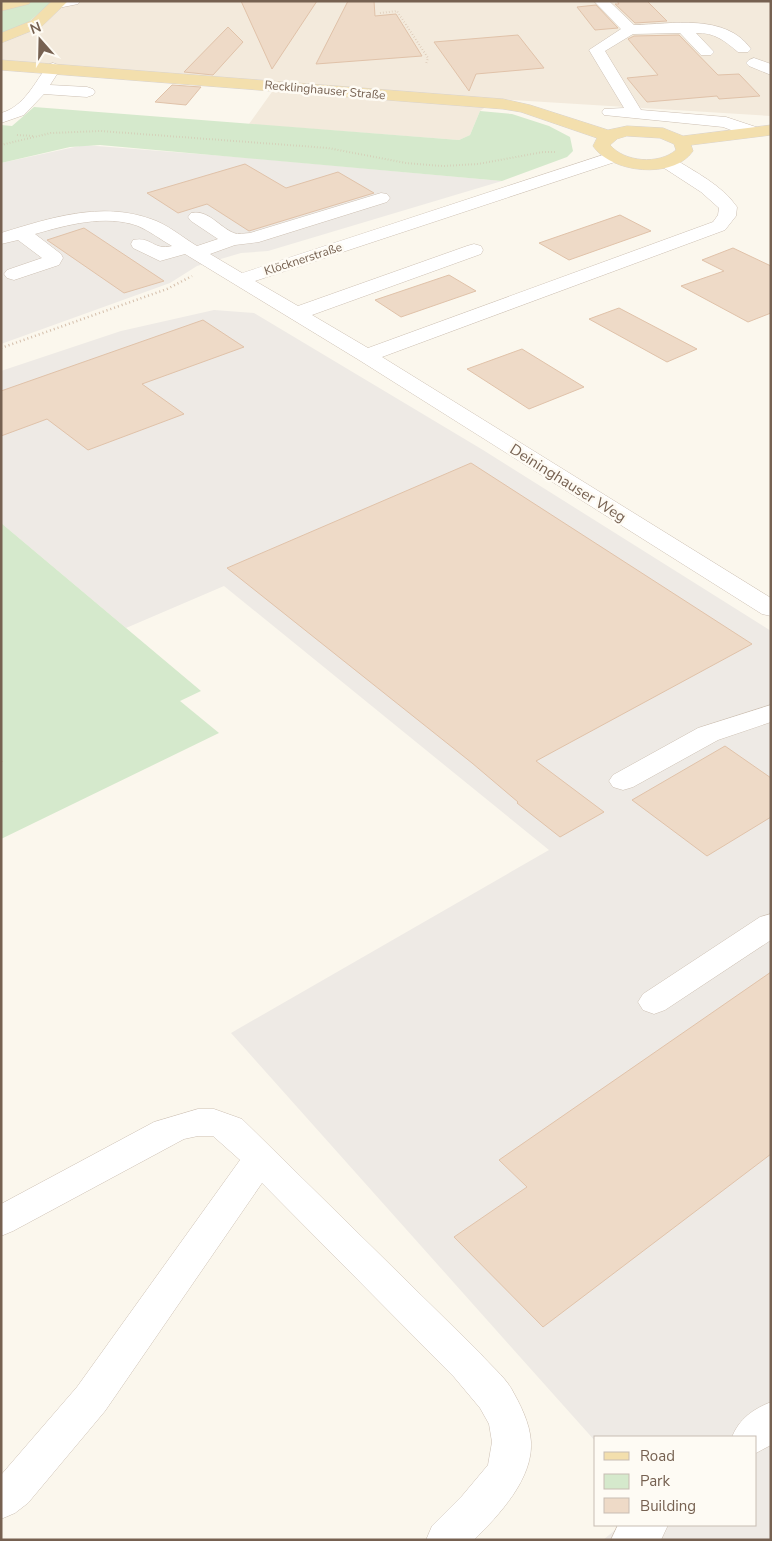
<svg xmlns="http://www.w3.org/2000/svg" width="772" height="1541" font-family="'Nunito Sans',sans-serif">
<rect width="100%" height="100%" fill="#fbf7ed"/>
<!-- residential -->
<path fill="#f3eadc" d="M1,1H771V116L497,99L480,111L470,135L459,140L249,124L274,89L1,68Z"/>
<!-- industrial -->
<g fill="#eeeae5">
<path d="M84,145L261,159L502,181L268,251L241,253L197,266L170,283L1,344V163Z"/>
<path d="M214,310L254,313L483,450L771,631V1540H603L621,1525H756V1437H596V1442L231,1033L549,850L224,586L126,628L1,523V371L121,331Z"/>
</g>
<!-- green -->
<g fill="#d5e9cc">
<path d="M1,1H53L25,25L1,35Z"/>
<path d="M34,107L459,140L470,135L480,111L512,114L549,126L570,137L573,151L567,157L502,181L100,145L70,147L1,163V125L12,126Z"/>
<path d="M1,523L201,691L180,701L219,733L1,839Z"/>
</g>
<!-- building -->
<g fill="#eedac7" stroke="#e0c2a9">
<path d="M241,1H317L272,69Z"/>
<path d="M348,1H374L375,16L396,14L422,56L316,64Z"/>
<path d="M617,1H647L667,21L635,23L615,4H619Z"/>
<path d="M596,5L618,28L595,30L577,7Z"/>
<path d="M228,27L243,42L213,75L184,72Z"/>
<path d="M518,35L544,68L476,74L469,91L434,42Z"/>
<path d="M679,35L718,75L739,74L760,96L719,99L717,96L647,102L627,78L658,75L628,39L634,36Z"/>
<path d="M172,85L201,87L186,105L155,102Z"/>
<path d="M245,164L286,188L338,172L374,193L249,231L207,204L178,213L147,193Z"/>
<path d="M620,215L651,231L569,260L539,243Z"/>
<path d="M84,228L164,281L124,293L47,240Z"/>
<path d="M733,248L771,266V313L748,322L681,286L724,271L702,260Z"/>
<path d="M449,275L476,291L401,317L375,300Z"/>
<path d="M619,308L697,349L667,362L589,319Z"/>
<path d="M203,320L244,347L142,384L184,414L88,450L47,419L1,436V391Z"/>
<path d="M522,349L584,387L529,409L467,369Z"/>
<path d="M471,463L752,644L536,761L604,812L560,837L517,803L518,802L472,763L227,568Z"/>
<path d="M725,746L771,778V817L707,856L632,800Z"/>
<path d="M771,972V1154L543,1327L454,1237L527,1187L499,1160Z"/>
</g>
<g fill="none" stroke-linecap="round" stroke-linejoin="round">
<!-- minor casing -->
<g stroke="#cdc0b3" stroke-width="1">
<g id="minor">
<path d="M53,1H80L78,4L58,8L53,7L51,4Z"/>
<path d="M594,1H609L634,25C671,24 726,13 751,49L748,52H738C725,41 714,32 696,33L714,52L711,55H701L680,33L633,34L605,51L641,110L726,117L759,128L761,132L759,136H747L723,127L604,115L602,112L604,109L624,108L589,50L621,29Z"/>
<path d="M754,58L771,64V75L749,66L746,63L749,60Z"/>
<path d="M53,63L58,65L61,68L50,85L87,87L93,89L95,92L93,95L87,97L44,94L24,115L1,123V113C24,107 35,82 48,65Z"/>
<path d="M612,152L618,153L621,157L618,161L255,281L298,306L467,246L474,244L481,246L483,250L481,254L312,315L368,348L713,222L718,215L719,208L701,192L661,166L658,162L661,158L667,157L673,158C695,172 722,185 737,207L736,216L725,230L382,357L771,598V616L762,614L359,360L185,254L160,261L133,248L131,244L133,240C152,236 153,251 172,246C161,240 150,231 138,226C105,214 67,225 35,234L61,254L63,258L59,265L14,280L7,278L4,274L7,270L42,258L18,240L1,244V233C50,218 101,201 151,219C167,224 182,237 197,246L218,239L191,221L188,217L191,213C208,209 219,227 234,233C238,235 245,233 250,233L381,193L387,194L390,198L387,202L259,242L235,245L210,254L242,273Z"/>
<path d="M771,705V722L718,740L633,787L623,790L613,787L609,781L613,775L698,728Z"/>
<path d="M771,914V940L665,1010L654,1014L643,1010L638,1002L643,994L760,917Z"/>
<path d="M198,1109H214L242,1119L480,1353C490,1365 503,1375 511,1388C520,1404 530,1423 531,1442C533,1479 499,1515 474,1540H426L432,1526L462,1496L488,1465L492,1442L489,1424L480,1408L454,1377L262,1183L105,1411L28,1503L15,1513L1,1519V1475L77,1387L240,1160L213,1136H198L184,1139L13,1231L1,1236V1204L154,1122Z"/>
<path d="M771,1402V1445L756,1453V1437H732C739,1419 753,1409 771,1402Z"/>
<path d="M618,1525H668L661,1540H611Z"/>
</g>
</g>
<!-- major casing -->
<g stroke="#d9d3ce" stroke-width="1">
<g id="major">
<path d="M6,1H31L29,4L1,11V3Z"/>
<path d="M52,1H68L41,27L1,43V33L31,21Z"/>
<path d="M1,60L503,99L530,105L608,130L627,126L663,128L683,136L771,125V135L691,145L693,151C673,180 611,173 593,146L597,138L521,112L503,109L1,70ZM627,136L660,138L674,144L676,150C659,165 624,162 610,145L617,139Z"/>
</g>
</g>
<!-- path-far2 -->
<g stroke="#d4beaa" stroke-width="2" stroke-dasharray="0.5 2.5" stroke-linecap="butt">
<path d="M380,13L397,11L428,58L426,64"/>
<path d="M17,135L33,136"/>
<path d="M1,145L51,133L101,131L328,148L406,163L443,166L478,164L543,152H557"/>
</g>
<!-- path-far1 -->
<path stroke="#d4beaa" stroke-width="2.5" stroke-dasharray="1 3" stroke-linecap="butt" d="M1,348L167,289L192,276"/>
<!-- path -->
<path stroke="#d4beaa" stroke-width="3" stroke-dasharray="1 4" stroke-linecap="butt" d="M1,761V766"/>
<!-- minor -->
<use href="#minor" fill="#fff" fill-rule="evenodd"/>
<!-- major -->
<use href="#major" fill="#f3dfad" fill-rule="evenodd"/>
</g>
<g text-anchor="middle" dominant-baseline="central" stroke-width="5" stroke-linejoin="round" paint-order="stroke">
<!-- far-street labels -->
<g font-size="12" fill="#766151" stroke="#fefbf4">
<text transform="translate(325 90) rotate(5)">Recklinghauser Straße</text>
<text transform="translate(303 259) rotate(-18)">Klöcknerstraße</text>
</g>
<!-- street labels -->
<g font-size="15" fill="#766151" stroke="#fefbf4">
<text transform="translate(568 483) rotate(32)">Deininghauser Weg</text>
</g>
</g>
<!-- border -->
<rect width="772" height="1541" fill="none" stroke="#766151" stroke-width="5"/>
<!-- legend -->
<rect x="594" y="1436" width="162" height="90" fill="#fefbf4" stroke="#c8bdb3"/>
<rect x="604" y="1452" width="25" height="8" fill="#f3dfad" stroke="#c8bdb3"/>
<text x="640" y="1461" font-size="15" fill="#766151">Road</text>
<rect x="604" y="1474" width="25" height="15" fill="#d5e9cc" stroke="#c8bdb3"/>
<text x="640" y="1486" font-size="15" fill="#766151">Park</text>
<rect x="604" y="1498" width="25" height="15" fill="#eedac7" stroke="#c8bdb3"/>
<text x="640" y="1511" font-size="15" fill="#766151">Building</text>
<!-- north arrow -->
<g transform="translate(40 40) rotate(340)" stroke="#fefbf4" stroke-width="4" paint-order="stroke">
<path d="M0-4L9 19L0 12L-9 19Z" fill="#766151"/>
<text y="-8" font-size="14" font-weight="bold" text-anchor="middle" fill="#766151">N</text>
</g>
</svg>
